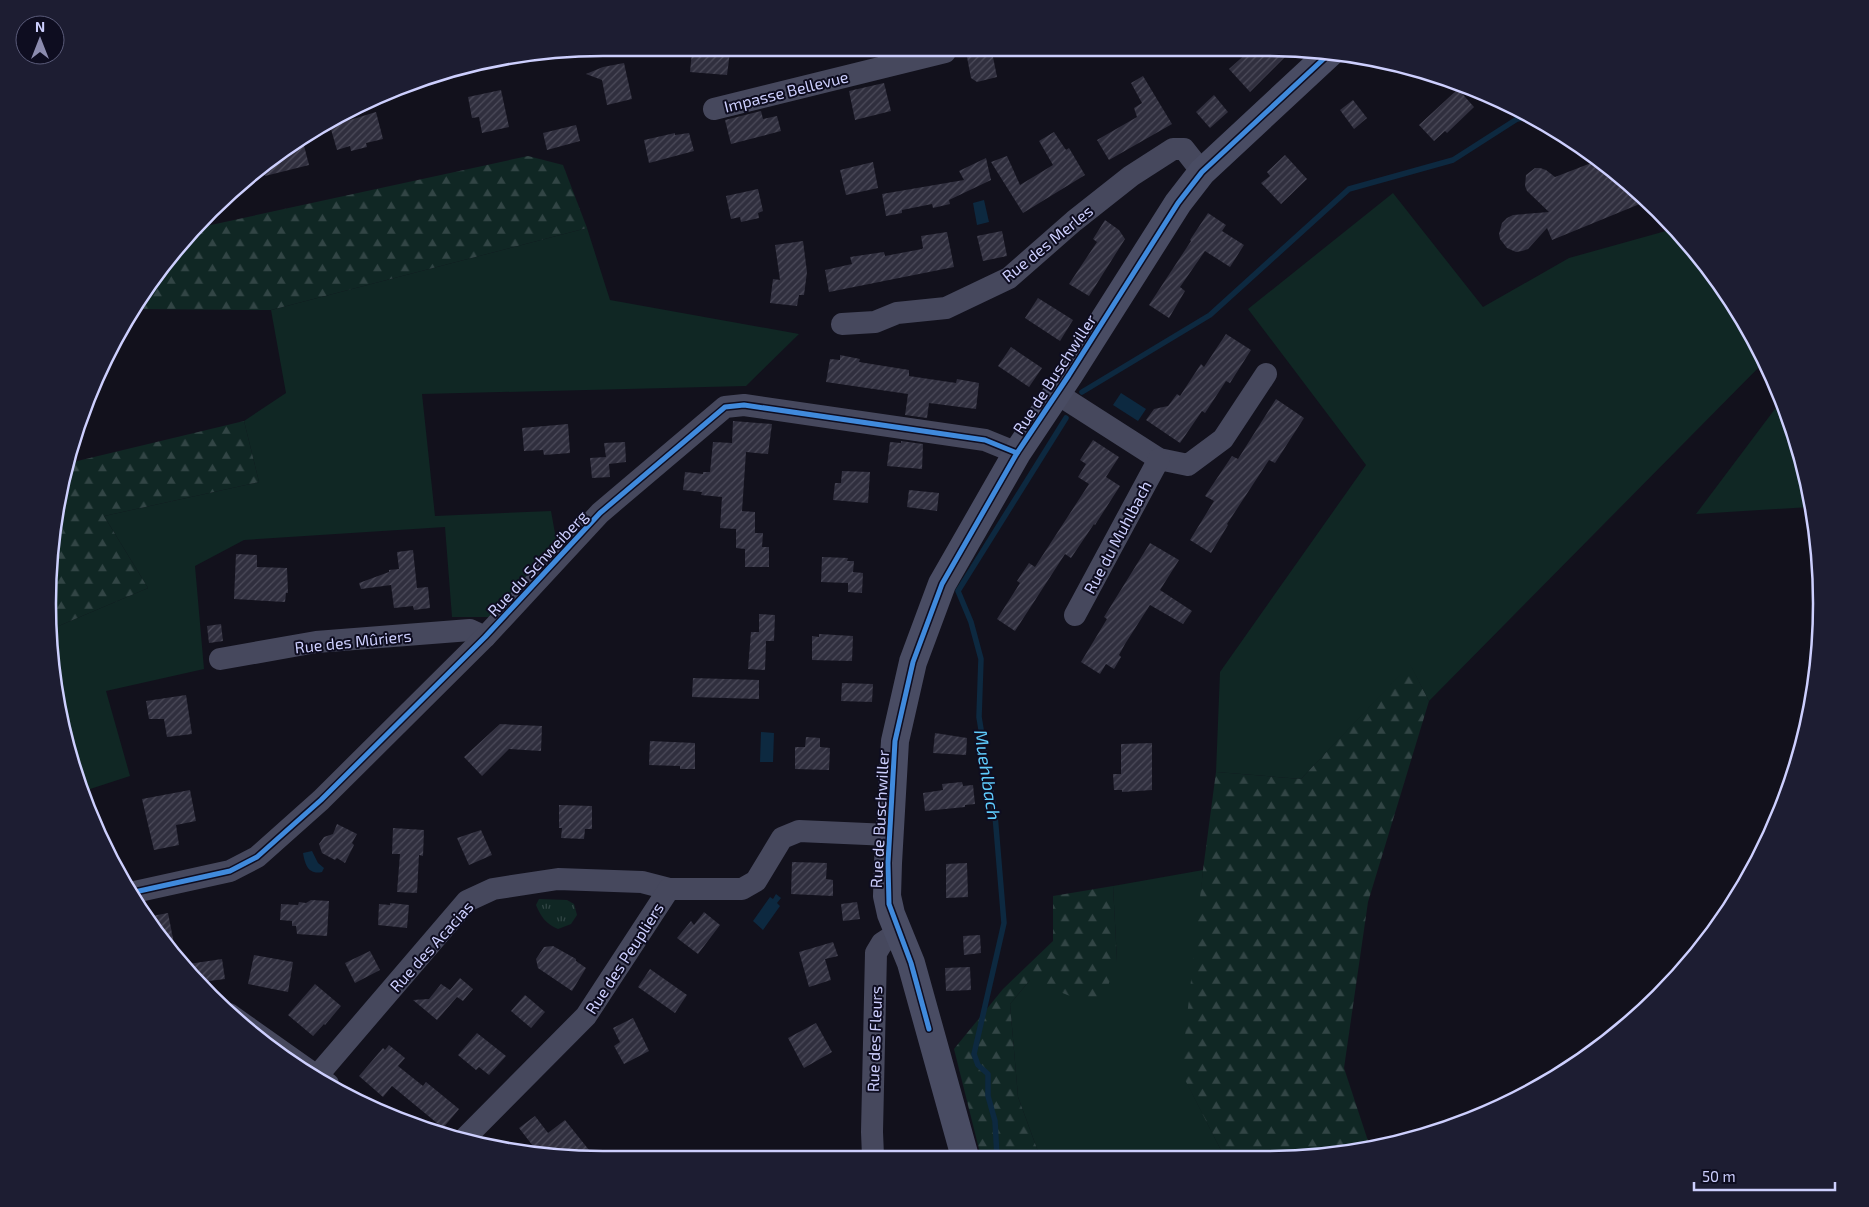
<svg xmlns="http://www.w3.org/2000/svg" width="1869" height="1207" font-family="'Exo 2',sans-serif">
<defs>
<pattern id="forest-firs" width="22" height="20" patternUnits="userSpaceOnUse" patternTransform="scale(1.25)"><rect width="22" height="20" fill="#102724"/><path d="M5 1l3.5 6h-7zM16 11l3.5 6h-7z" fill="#324545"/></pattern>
<pattern id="park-tufts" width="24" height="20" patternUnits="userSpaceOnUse" patternTransform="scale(1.25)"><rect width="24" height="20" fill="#102724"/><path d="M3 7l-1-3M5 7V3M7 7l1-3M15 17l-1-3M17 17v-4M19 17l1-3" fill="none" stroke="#324545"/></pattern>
<pattern id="building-hatch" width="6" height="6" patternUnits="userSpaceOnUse" patternTransform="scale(1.25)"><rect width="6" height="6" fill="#302f3e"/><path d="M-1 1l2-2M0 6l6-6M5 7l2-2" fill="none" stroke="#4d4c5b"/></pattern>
</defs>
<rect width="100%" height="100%" fill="#12111c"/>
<!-- grass -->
<g fill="#102724">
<path d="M1393,193L1483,307L1569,258L1673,229L1706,265L1765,361L1429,701L1410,665L1301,779L1216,772L1220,672L1366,465L1248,309Z"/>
<path d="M587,228L610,300L799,334L746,386L422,394L435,516L551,511L558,550L499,617H452L445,527L244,540L195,566L204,669L106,691L130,776L84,791L66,747L49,640V630L148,588L104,516L259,482L244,421L286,393L271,310Z"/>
<path d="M1781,401L1802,459L1810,507L1696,514Z"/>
<path d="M1203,870L1186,1081L1225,1158L1040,1157L1018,1097L1010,1004L1030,980L1117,961L1113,886Z"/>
</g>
<!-- forest -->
<g fill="url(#forest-firs)">
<path d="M528,156L563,165L587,228L271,310L133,309L163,265L197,228Z"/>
<path d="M244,421L259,482L104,516L148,588L49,630V567L69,463Z"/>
<path d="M1410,664L1429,701L1368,902L1344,1068L1370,1147L1302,1158H1225L1181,1072L1203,870L1216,772L1301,779Z"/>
<path d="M1113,886L1117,961L1100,1008L1030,980L1010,1004L1018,1097L1040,1157H981L954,1049L1003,989L1053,941V896Z"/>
</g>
<!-- park -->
<path fill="url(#park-tufts)" d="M539,899L567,900L574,904L577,915L571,924L558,929C546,924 541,917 536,905Z"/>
<!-- water -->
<g fill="#0d2940">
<path d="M984,200L989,222L977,225L973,203Z"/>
<path d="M1121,393L1146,409L1138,421L1113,405Z"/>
<path d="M761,732L774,733L773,762H760Z"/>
<path d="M312,851L318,863L324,868L322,872C308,875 305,864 303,853Z"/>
<path d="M776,894L781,898L777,903L780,906L763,930L753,921L770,897L773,899Z"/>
</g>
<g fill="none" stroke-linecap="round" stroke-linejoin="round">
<!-- stream -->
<g stroke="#0d2940" stroke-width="5.5">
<path d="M1082,392L1210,315L1349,189L1453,160L1517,119L1528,117"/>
<path d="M997,1157L995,1121L988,1096V1074L978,1065L974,1054L1004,923L995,815L979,717L981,659L971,622L958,591L1066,418"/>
</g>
</g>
<!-- building -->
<g fill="url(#building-hatch)">
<path d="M692,52H730L727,75L690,72Z"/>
<path d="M966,52H992L997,77L977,82L971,78Z"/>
<path d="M1248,52H1290L1250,92L1229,69Z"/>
<path d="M624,63L632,99L607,105L602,80L586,74L603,67Z"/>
<path d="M1143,76L1172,124L1109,160L1097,140L1137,117L1134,108L1142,103L1131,83Z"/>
<path d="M884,83L891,111L855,120L849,91Z"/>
<path d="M1458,89L1474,107L1447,133L1445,131L1434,141L1419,125Z"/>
<path d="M501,90L509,127L482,133L479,117L472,118L468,97Z"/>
<path d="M1214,95L1228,112L1210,128L1196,112Z"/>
<path d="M1353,100L1367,118L1354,129L1340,110Z"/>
<path d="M761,111L763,119L777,116L781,131L731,144L725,120Z"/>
<path d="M376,112L383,139L366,143L367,147L351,151L350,146L337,150L330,126Z"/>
<path d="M576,125L580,141L547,150L543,133Z"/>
<path d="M1054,132L1066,150L1069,148L1085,175L1023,213L991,162L1007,156L1020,185L1053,165L1039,141Z"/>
<path d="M675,133V135L689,133L694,151L649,163L644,140Z"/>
<path d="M302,138L309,165L265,176L261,167L294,141Z"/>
<path d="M1285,155L1307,179L1281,204L1261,183L1270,176L1267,172Z"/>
<path d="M986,158L991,180L949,200L950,204L933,208L932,204L902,210V213L886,216L882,194L964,180L959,171Z"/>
<path d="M1599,160L1632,185L1647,201L1552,240L1547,228L1528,249L1522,251L1516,252L1507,248L1500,239L1499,234L1502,223L1507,218L1513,215L1549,212L1527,191L1525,186L1526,175L1535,168H1540L1546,170L1555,177Z"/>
<path d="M873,162L878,188L846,195L840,170Z"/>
<path d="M758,189L763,211L758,213L759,218L741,222L740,217L731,219L726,196Z"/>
<path d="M1208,213L1226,225L1222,231L1244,245L1230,267L1205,251L1180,287L1185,291L1169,318L1149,305L1191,241L1190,240Z"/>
<path d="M1105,220L1119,230L1125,239L1089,296L1069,284L1097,242L1093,239Z"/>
<path d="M1002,231L1007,256L983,261L977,236Z"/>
<path d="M947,232L954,267L829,292L825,270L852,264L850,257L884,252L885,256L922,249L923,248L921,236Z"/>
<path d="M803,241L807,272L804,295H799L797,306L770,303L773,279L780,280L775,245Z"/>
<path d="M1038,298L1073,320L1060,341L1025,318Z"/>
<path d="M1226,334L1251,350L1230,383L1226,381L1205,413L1202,411L1180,443L1146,420L1154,409L1168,406L1177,394L1180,396L1201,364L1204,367Z"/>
<path d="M1011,347L1042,368L1029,387L998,366Z"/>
<path d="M840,355L860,359L859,362L909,370V376L956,383L957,379L979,383L976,409L929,403L927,418L905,415L908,394L826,382L830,359L840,360Z"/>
<path d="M1276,399L1304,418L1275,463L1269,460L1227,524L1228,525L1211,553L1190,540L1214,501L1205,496L1232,456L1238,459Z"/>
<path d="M733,421L772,424L768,454L746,452L742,511L755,512V533H763L762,547H769V567H745V549L736,548V529L720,528L722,497L701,495L702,492L683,490L685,472L703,474V472H710L713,442L732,443Z"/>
<path d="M568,424L570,453L544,455L543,450L524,451L522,428Z"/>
<path d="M1093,440L1119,457L1106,477L1120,486L1095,525L1094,524L1071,558L1065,554L1015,631L997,619L1020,583L1017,581L1029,563L1035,567L1089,484L1078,477L1086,464L1080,460Z"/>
<path d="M901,441L923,444L922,469L887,466L890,442L901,443Z"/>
<path d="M625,442L626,462L609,464L610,477L592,478L590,458L606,457L604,443Z"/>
<path d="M842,471L870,472L868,503L833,500L835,483H841Z"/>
<path d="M909,490L939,493L937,511L907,507Z"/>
<path d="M1150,543L1179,560L1160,590L1192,611L1183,624L1150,605L1125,644L1119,655L1121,657L1114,669L1106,664L1100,674L1081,662L1107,619L1104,617Z"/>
<path d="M413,550L417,588L428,587L430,608L414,610L413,606L394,608L391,585L361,589L359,583L389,572V570L399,569L397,552Z"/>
<path d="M236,554L257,555V567L287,568L288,593H286L285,602L234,599Z"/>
<path d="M822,557L848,558L847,561H854L853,572L863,573L862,593L848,592V583L821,582Z"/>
<path d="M759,614L775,615L774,641H766L765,670L748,669L751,632H759Z"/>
<path d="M221,624L223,641L209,643L207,626Z"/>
<path d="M819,634L853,636L852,661L812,660V636L819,637Z"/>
<path d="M693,678L759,680V699L692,697Z"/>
<path d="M842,683L873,684L872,702L841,701Z"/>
<path d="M186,695L192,734L167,737L164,719H149L146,701Z"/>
<path d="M500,724L542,726L541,751L509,749L482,776L464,757Z"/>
<path d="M935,733L967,738L966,755L933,753Z"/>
<path d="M806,737L820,738V747L830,748L829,770L795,769V747H805Z"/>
<path d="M650,741L695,743V769H680V766L649,765Z"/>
<path d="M1152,743V790L1122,792V790H1114L1113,774H1121V744Z"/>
<path d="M962,782L963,786L973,785L975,804L965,805V807L925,811L923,793L943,790L942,784Z"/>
<path d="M190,790L196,821L176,825L179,845L154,850L142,799Z"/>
<path d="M559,805L592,806V829H585L584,839L561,838L562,828H559Z"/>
<path d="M337,824L357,834L352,843L354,845L345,863L337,858L335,860L322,853L319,844L324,837L333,834Z"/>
<path d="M393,828L424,830L423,856L419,855L417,893L397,892L400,854H392Z"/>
<path d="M481,830L492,855L469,865L457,838Z"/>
<path d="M792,862L827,863L826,879L833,880V896L791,894Z"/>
<path d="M967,863L968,897L946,898V864Z"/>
<path d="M311,900L329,901L327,936L297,934L296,926H292V921L280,920L281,904L298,905L299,902L306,903Z"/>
<path d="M857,902L860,919L843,921L841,904Z"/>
<path d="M390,903L409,905L407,928L378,925L379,904L390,905Z"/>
<path d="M704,912L720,925L698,954L677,938L691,921L694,925Z"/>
<path d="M168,913L177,959L147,917Z"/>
<path d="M980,935L981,953L964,955L963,936Z"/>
<path d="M833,942L838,956L825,959L831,980L809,987L799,952Z"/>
<path d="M553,946L576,959V961L586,968L572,991L538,968L536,959L544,947Z"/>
<path d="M370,951L380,970L355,983L345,963Z"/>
<path d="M254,955L293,962L288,992L248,984Z"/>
<path d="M222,959L225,979L209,981L204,989L182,965Z"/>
<path d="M970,967L971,990L946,991L945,968Z"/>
<path d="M650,969L687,995L675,1013L638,987Z"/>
<path d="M460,978L473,989L463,1001L457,997L437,1020L413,1000L429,999L441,984L450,990Z"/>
<path d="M315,984L341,1006L325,1025L324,1024L313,1036L288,1015Z"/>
<path d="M525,995L545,1012L531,1028L511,1011Z"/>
<path d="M633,1018L649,1051L624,1064L614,1046L620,1042L613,1028Z"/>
<path d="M816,1023L832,1052L804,1068L788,1038Z"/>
<path d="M477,1033L506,1056L489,1075L479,1067L476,1070L458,1055Z"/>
<path d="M389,1045L405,1058L398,1066L423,1086L426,1082L459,1109L443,1128L392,1086L383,1097L359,1076L383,1048L385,1050Z"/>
<path d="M535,1116L548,1133L565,1120L593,1155H540L519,1128Z"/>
</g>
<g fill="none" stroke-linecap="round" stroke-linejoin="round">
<!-- street -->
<g stroke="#46485d" stroke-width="22">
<path d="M714,109L945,52"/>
<path d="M842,324L875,322L897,313L946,308L1009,278L1074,221L1131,176L1173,149H1184L1202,172"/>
<path d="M1056,393L1159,459L1188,465L1223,439L1266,374"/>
<path d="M1075,615L1159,459"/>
<path d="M220,659L316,642L470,630L485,637"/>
<path d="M130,893L230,871L257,857L321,800L485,637L600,513L725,407L744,405L985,440L1017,453"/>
<path d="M229,1014L328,1084"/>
<path d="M317,1076L467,901L493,889L558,879L642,882L669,889"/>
<path d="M466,1137L586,1016L669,889H742L756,881L782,838L799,831L889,835"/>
<path d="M873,1156L872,1132L876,953L882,943L899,932"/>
</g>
<!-- secondary -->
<path stroke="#494c63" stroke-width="28" d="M965,1157L911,963L891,914L887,896L888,863L895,741L913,662L942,584L1017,453L1069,375L1178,203L1202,172L1331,52"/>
<!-- cycleway casing -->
<g stroke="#0e0d20" stroke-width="8">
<g id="cycleway">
<path d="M130,893L230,871L257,857L321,800L485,637L600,513L725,407L744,405L985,440L1017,453"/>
<path d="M929,1029L911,963L889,904L888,863L895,741L913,662L942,584L1017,453L1069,375L1178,203L1202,172L1331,52"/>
</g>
</g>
<!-- cycleway -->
<use href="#cycleway" stroke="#408adc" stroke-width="5"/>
</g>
<g text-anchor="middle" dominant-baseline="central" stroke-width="4" stroke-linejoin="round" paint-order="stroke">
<!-- street labels -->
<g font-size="16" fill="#cdcffe" stroke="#0e0d20">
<text transform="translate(786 91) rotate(-14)">Impasse Bellevue</text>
<text transform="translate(1047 243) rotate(-39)">Rue des Merles</text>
<text transform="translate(1054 374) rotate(-57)">Rue de Buschwiller</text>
<text transform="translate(1117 537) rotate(-62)">Rue du Muhlbach</text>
<text transform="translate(537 563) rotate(-47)">Rue du Schweiberg</text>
<text transform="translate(353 641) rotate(-6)">Rue des Mûriers</text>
<text transform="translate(879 819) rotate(-87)">Rue de Buschwiller</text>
<text transform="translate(431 946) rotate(-48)">Rue des Acacias</text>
<text transform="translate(624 958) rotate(-57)">Rue des Peupliers</text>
<text transform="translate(874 1039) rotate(-88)">Rue des Fleurs</text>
</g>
<!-- water labels -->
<g font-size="18" font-style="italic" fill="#5ecbfc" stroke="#0e0d20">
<text transform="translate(988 775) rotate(81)">Muehlbach</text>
</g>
</g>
<!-- crop -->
<path d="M0 0H1869V1207H0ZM603 56H1266A547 547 0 0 1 1813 603V604A547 547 0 0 1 1266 1151H603A547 547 0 0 1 56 604V603A547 547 0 0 1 603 56Z" fill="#1d1d32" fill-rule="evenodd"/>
<path fill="none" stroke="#cdcffe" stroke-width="2.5" d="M603 56H1266A547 547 0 0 1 1813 603V604A547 547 0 0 1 1266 1151H603A547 547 0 0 1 56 604V603A547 547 0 0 1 603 56Z"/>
<!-- north arrow -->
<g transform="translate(40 40)"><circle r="24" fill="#0e0d20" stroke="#5a5b79"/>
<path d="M0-4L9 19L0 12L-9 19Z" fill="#8c8caf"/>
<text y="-8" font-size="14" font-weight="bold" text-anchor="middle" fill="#cdcffe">N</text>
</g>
<!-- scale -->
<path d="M1694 1182v8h141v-8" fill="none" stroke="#cdcffe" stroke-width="2.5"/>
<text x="1702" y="1182" font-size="15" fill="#cdcffe" stroke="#0e0d20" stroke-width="4" paint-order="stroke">50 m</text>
</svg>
